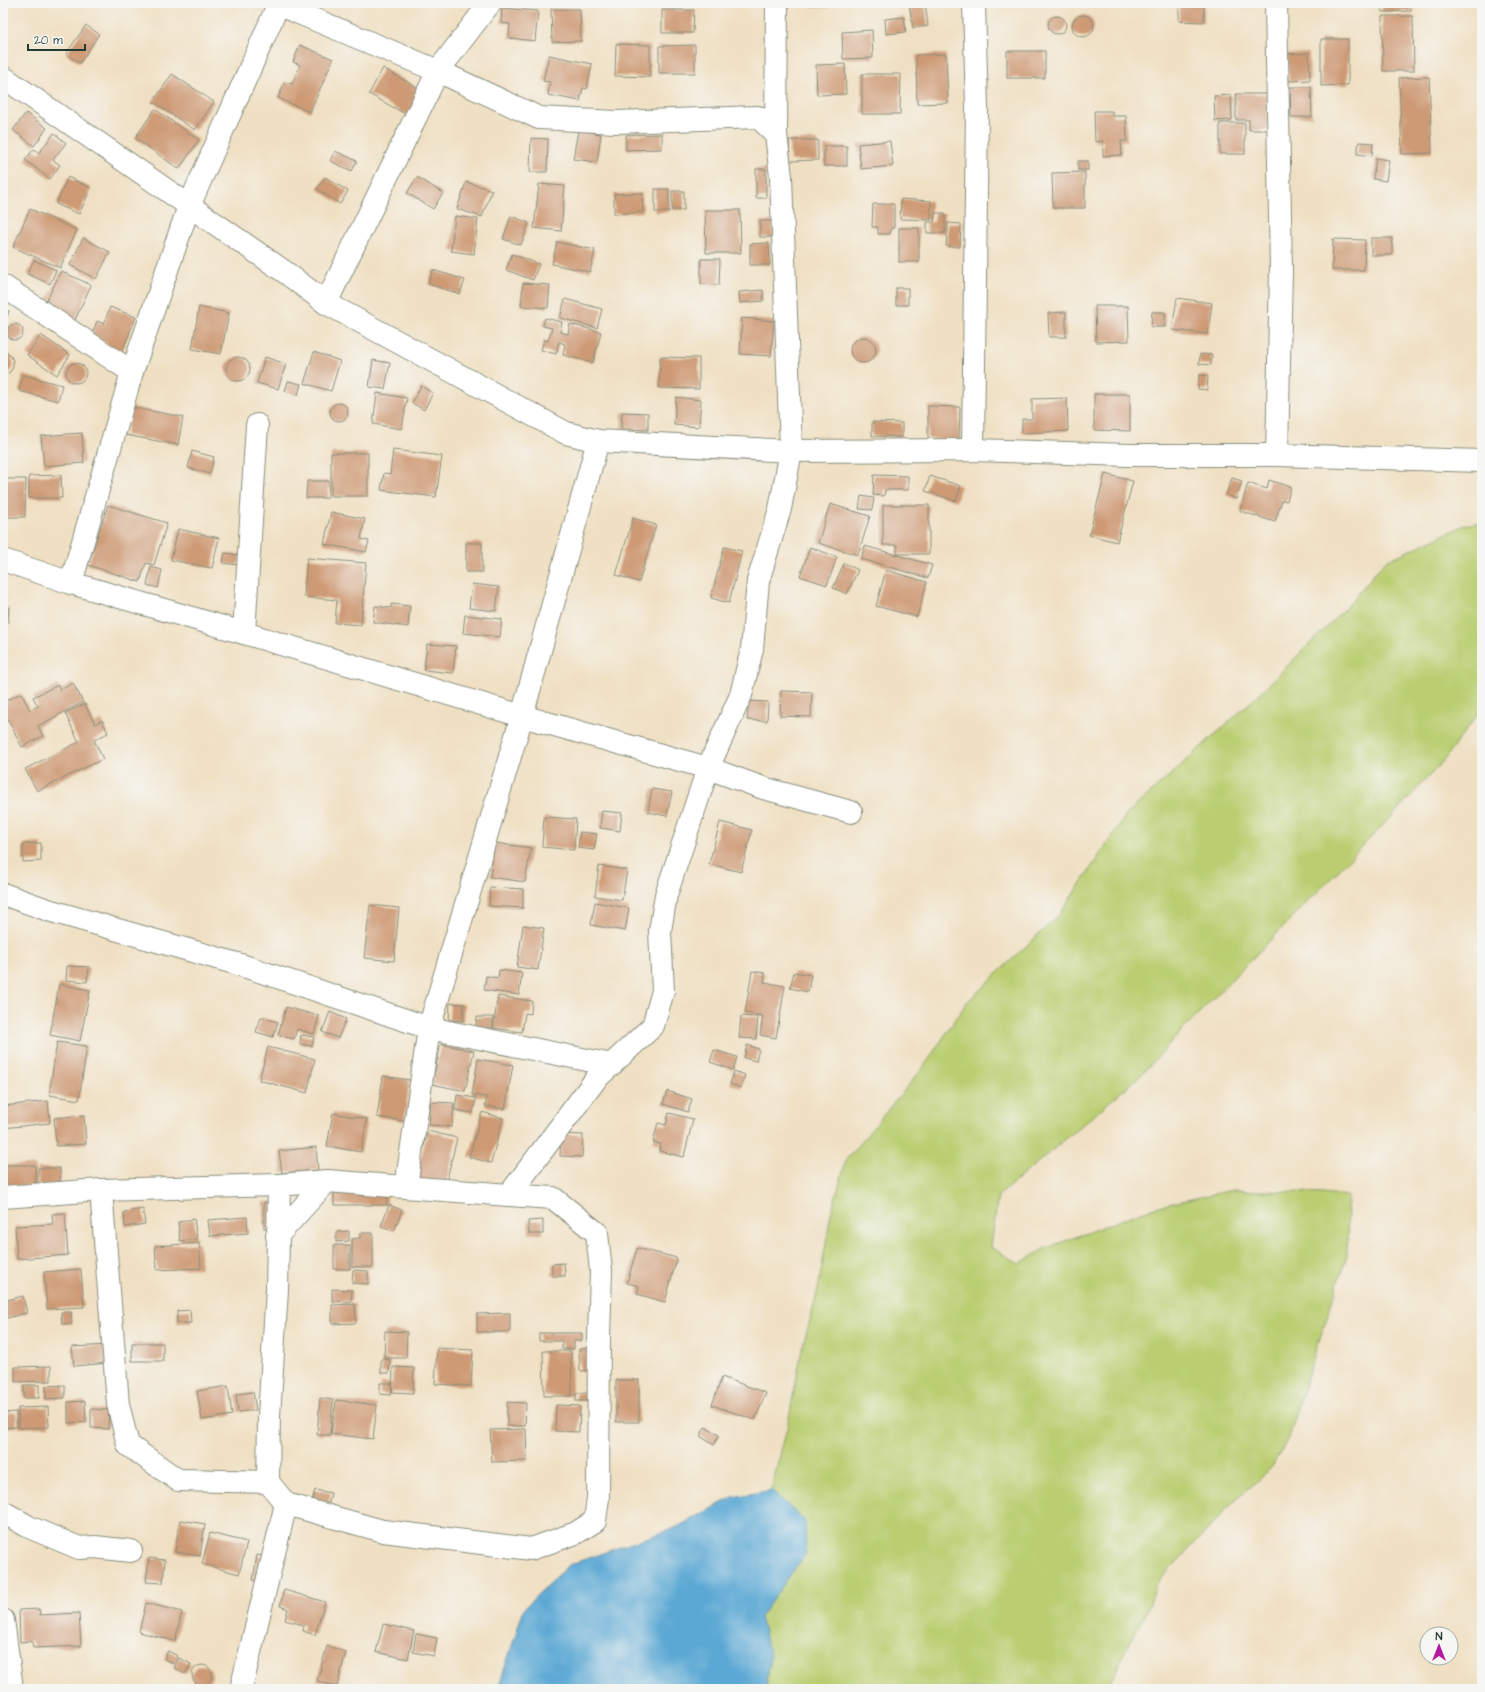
<svg xmlns="http://www.w3.org/2000/svg" width="1485" height="1692" font-family="'Architects Daughter',sans-serif">
<rect width="100%" height="100%" fill="#f6f6f2"/>
<filter id="ink" filterUnits="userSpaceOnUse"><feTurbulence type="fractalNoise" baseFrequency=".025" numOctaves="2"/><feDisplacementMap in="SourceGraphic" scale="8" xChannelSelector="R" yChannelSelector="G"/><feConvolveMatrix kernelMatrix="1 2 1 2 8 2 1 2 1" color-interpolation-filters="sRGB"/></filter>
<filter id="wash" filterUnits="userSpaceOnUse"><feTurbulence type="fractalNoise" baseFrequency=".012" numOctaves="4" result="noise"/><feDisplacementMap in="SourceGraphic" scale="16" xChannelSelector="R" yChannelSelector="G"/><feGaussianBlur stdDeviation="0.9" result="paint"/><feColorMatrix in="noise" values="0 0 0 0 0 0 0 0 0 0 0 0 0 0 0 0 0 1.4 0 .05"/><feComposite in="paint" operator="in"/></filter>
<g filter="url(#wash)">
<rect width="100%" height="100%" fill="#f0e0c3"/>
<!-- green -->
<path fill="#bace71" stroke="#6c8652" d="M1482,522V708L1444,760L1388,820L1191,1021L1140,1076L998,1196L991,1247L1019,1264L1044,1249L1155,1207L1232,1190L1323,1193L1348,1196L1347,1255L1307,1378L1290,1435L1272,1467L1235,1501L1156,1584L1150,1604L1106,1689H766L770,1657L760,1617L806,1553L805,1521L771,1490L787,1428L801,1354L818,1289L831,1214L846,1160L923,1068L967,1002L1060,914L1127,814L1253,700L1344,610L1384,562L1465,525Z"/>
<!-- water -->
<path fill="#5ba8d4" stroke="#3d7284" d="M771,1490L805,1521L806,1553L760,1617L770,1657L766,1689H498L524,1608L568,1565L675,1528L733,1497Z"/>
<g id="blocks">
<!-- building -->
<g fill="#ce9a74">
<rect x="794" y="3" width="33" height="2"/>
<path d="M909,3H925L928,26L913,28Z"/>
<path d="M1179,3H1204V22L1179,21Z"/>
<path d="M1382,3H1411V11L1382,12Z"/>
<path d="M502,8L538,11L535,41L509,38L510,24L501,23Z"/>
<path d="M551,9H580L581,41L552,42Z"/>
<path d="M662,10H694L693,33H662Z"/>
<circle cx="1083" cy="26" r="11"/>
<path d="M1382,16H1413L1414,71H1383Z"/>
<circle cx="1057" cy="25" r="9"/>
<path d="M904,17L906,32L886,34L885,19Z"/>
<path d="M86,25L99,34L80,63L66,54Z"/>
<path d="M872,30L873,58L843,59L842,32Z"/>
<path d="M1321,39H1348V85L1321,86Z"/>
<path d="M616,44L650,45V77L615,76Z"/>
<path d="M300,45L333,59L310,112L278,98L285,82L292,84L300,65L293,62Z"/>
<path d="M695,45V73H659V46Z"/>
<rect x="1007" y="51" width="38" height="27"/>
<path d="M1309,53L1310,80L1289,81L1287,54Z"/>
<path d="M946,54L948,103L917,104L916,55Z"/>
<path d="M549,55L592,64L587,89L583,88L580,101L548,95L550,82L543,81Z"/>
<path d="M845,64L846,94L817,95L816,65Z"/>
<path d="M383,68L423,91L409,116L369,94Z"/>
<path d="M172,74L214,102L195,130L153,102Z"/>
<path d="M862,74H901L900,114H862Z"/>
<path d="M1429,77L1432,153L1402,154L1399,78Z"/>
<path d="M1290,87H1311L1312,117H1291Z"/>
<path d="M1236,94H1268V130H1249V120H1236Z"/>
<path d="M1231,95L1232,120L1215,121L1214,96Z"/>
<path d="M155,109L199,140L179,169L135,138Z"/>
<path d="M1094,111H1112V116H1126L1127,141H1121L1122,155L1103,156V141L1095,142Z"/>
<path d="M26,113L47,128L34,146L13,130Z"/>
<rect x="1220" y="123" width="25" height="31"/>
<path d="M578,130L601,134L597,162L573,159Z"/>
<path d="M54,133L66,143L53,160L60,165L50,179L25,160L34,149L39,153Z"/>
<path d="M662,134V149L626,150V135Z"/>
<path d="M531,138L548,139L547,172H530Z"/>
<path d="M789,140H818V160L790,161Z"/>
<path d="M890,141L893,166L861,169L858,144Z"/>
<path d="M1359,142L1373,143L1372,156L1357,154Z"/>
<rect x="824" y="146" width="23" height="20"/>
<path d="M335,151L357,161L352,171L330,161Z"/>
<path d="M1376,158L1389,160L1386,181L1373,179Z"/>
<rect x="1078" y="161" width="10" height="9"/>
<rect x="756" y="169" width="10" height="29"/>
<path d="M1085,172V208H1053L1052,173Z"/>
<path d="M68,177L91,188L79,214L56,204Z"/>
<path d="M325,177L348,191L340,204L317,189Z"/>
<path d="M417,177L443,193L433,209L407,193Z"/>
<path d="M466,182L492,190L482,217L457,209Z"/>
<path d="M539,184L565,186L561,231L534,228Z"/>
<rect x="655" y="189" width="14" height="23"/>
<rect x="672" y="191" width="12" height="19"/>
<path d="M642,193L643,212L614,214V194Z"/>
<path d="M901,199L931,201V220L900,219Z"/>
<path d="M873,204H894V228H891L890,234H878V227H872Z"/>
<path d="M30,209L77,230L60,268L13,247Z"/>
<path d="M705,210H740L741,253H706Z"/>
<path d="M935,213H945V233H927V222H934Z"/>
<path d="M455,216L478,219L474,254L451,251Z"/>
<path d="M511,216L529,223L521,245L503,239Z"/>
<rect x="760" y="221" width="13" height="16"/>
<path d="M948,223L961,224L960,247L946,246Z"/>
<rect x="899" y="228" width="20" height="34"/>
<path d="M83,238L110,252L96,279L70,265Z"/>
<rect x="1371" y="238" width="21" height="17"/>
<path d="M1333,239L1365,240L1364,270H1332Z"/>
<path d="M557,242L595,250L590,272L552,264Z"/>
<path d="M769,243L770,265H750V244Z"/>
<path d="M512,254L539,264L533,280L506,270Z"/>
<path d="M701,259H720L719,285L701,284Z"/>
<path d="M34,260L56,270L50,284L27,274Z"/>
<path d="M433,270L465,280L460,294L428,284Z"/>
<path d="M61,271L91,285L74,322L43,308Z"/>
<path d="M523,283L550,285L548,308L521,306Z"/>
<rect x="896" y="288" width="12" height="17"/>
<path d="M763,290V301L740,303L739,292Z"/>
<path d="M1177,298L1212,303L1208,334L1172,330Z"/>
<path d="M565,299L602,309L597,328L560,318Z"/>
<path d="M1095,306H1128L1129,341L1096,342Z"/>
<path d="M110,307L136,317L121,354L92,334L97,321L104,324Z"/>
<path d="M199,307L229,313L221,354L192,349Z"/>
<path d="M3,309L9,311L3,328Z"/>
<path d="M1066,312V337H1049L1048,313Z"/>
<path d="M1152,312H1165V327H1151Z"/>
<path d="M545,318L562,322L560,332L568,334L570,324L601,332L593,363L563,355L565,344L559,342L556,354L541,350L544,340L548,341L552,328L543,326Z"/>
<path d="M742,318L774,321L771,356L740,354Z"/>
<circle cx="15" cy="332" r="8"/>
<path d="M41,335L70,355L57,375L27,355Z"/>
<circle cx="863" cy="350" r="13"/>
<path d="M3,351L11,356L13,361V367L10,372L3,376Z"/>
<path d="M314,352L340,361L331,391L304,383Z"/>
<path d="M1200,354L1212,355L1211,365L1199,364Z"/>
<path d="M265,357L286,364L278,389L257,383Z"/>
<path d="M660,357L699,358V389L659,388Z"/>
<circle cx="238" cy="369" r="12"/>
<path d="M373,360L390,363L385,389L369,387Z"/>
<circle cx="76" cy="373" r="10"/>
<path d="M23,375L62,385L58,401L19,391Z"/>
<path d="M1199,375L1208,376L1207,390L1198,389Z"/>
<path d="M288,381L301,384L298,395L285,391Z"/>
<path d="M421,386L433,393L424,410L412,403Z"/>
<path d="M377,393L407,398L402,429L373,424Z"/>
<path d="M1094,394H1130V431L1094,430Z"/>
<path d="M676,397L701,400L699,427L674,425Z"/>
<path d="M1067,398L1068,431L1022,433V419H1032V399Z"/>
<circle cx="339" cy="412" r="9"/>
<path d="M928,406L960,407L959,440L928,439Z"/>
<path d="M131,407L183,417L178,445L126,435Z"/>
<path d="M622,412L648,413V430L621,429Z"/>
<path d="M872,422L902,423V437L872,436Z"/>
<path d="M82,433L84,463L44,466L41,436Z"/>
<path d="M393,450L442,456L436,497L381,490L384,473L390,474Z"/>
<path d="M192,451L214,457L210,474L188,468Z"/>
<rect x="331" y="453" width="37" height="43"/>
<path d="M1105,474L1133,481L1117,542L1089,535Z"/>
<path d="M61,475L62,498H29V476Z"/>
<path d="M874,475L908,476V490H885L884,496L873,495Z"/>
<path d="M930,476L961,486L956,501L925,491Z"/>
<path d="M1232,478L1242,481L1236,499L1226,495Z"/>
<path d="M3,479H26L25,517H3Z"/>
<path d="M1269,480L1291,487L1287,501L1282,500L1275,522L1240,511L1248,483L1267,489Z"/>
<path d="M307,481H329L328,498H306Z"/>
<path d="M861,496L874,498L872,510L859,509Z"/>
<path d="M830,504L870,516L858,555L818,543Z"/>
<path d="M108,505L167,523L154,565L146,563L140,582L88,565Z"/>
<path d="M883,505H929V554H897V545H883Z"/>
<path d="M331,512L365,519L361,539L369,541L366,552L324,544Z"/>
<path d="M633,518L656,525L639,582L616,575Z"/>
<path d="M178,529L219,538L212,568L171,560Z"/>
<rect x="466" y="543" width="16" height="29"/>
<path d="M865,546L932,565L928,578L861,559Z"/>
<path d="M724,547L742,551L729,603L711,598Z"/>
<path d="M810,547L837,557L827,585L800,576Z"/>
<path d="M225,553L240,555L238,565L223,563Z"/>
<path d="M307,558L366,563L361,625L335,623L337,600L304,597Z"/>
<path d="M844,563L858,570L847,594L833,588Z"/>
<path d="M151,567L162,570L158,588L147,585Z"/>
<path d="M886,570L927,582L917,617L876,606Z"/>
<path d="M472,584L499,587L496,611L469,608Z"/>
<path d="M391,604L410,606L408,627L373,622L375,606L391,608Z"/>
<path d="M3,608H9L8,623H3Z"/>
<path d="M465,615L502,619L500,637L463,633Z"/>
<path d="M427,644L456,646L453,673L424,670Z"/>
<path d="M73,683L83,702L38,726L43,736L22,747L3,710V702L21,693L30,710L38,706L33,697L58,685L60,690Z"/>
<path d="M781,691L812,692L811,717L780,716Z"/>
<path d="M749,701L768,702L767,721L747,720Z"/>
<path d="M85,704L95,724L102,720L108,733L94,740L103,759L37,791L25,769L79,742L65,713Z"/>
<path d="M652,789L672,792L667,816L648,812Z"/>
<path d="M602,811L622,813L620,831L600,828Z"/>
<path d="M544,817L576,819L574,850L542,847Z"/>
<path d="M720,822L752,830L741,872L709,864Z"/>
<path d="M580,832L597,834L594,850L578,848Z"/>
<path d="M41,843V861L23,862V844Z"/>
<path d="M495,843L531,848L525,882L490,877Z"/>
<path d="M599,866L627,870L622,900L595,896Z"/>
<path d="M490,887L523,889V908L489,906Z"/>
<path d="M595,902L629,908L625,931L591,925Z"/>
<path d="M370,905L399,908L394,961L364,958Z"/>
<path d="M523,925L544,928L538,970L517,967Z"/>
<path d="M67,966L89,967L87,982L66,980Z"/>
<path d="M499,970L522,973L519,995L484,990L486,976L498,978Z"/>
<path d="M752,971L765,973L764,982L785,986L776,1038L760,1035L763,1016L745,1013Z"/>
<path d="M794,972L811,975L808,992L790,988Z"/>
<path d="M59,984L90,990L80,1041L50,1035Z"/>
<path d="M498,996L532,1001L531,1014L525,1013L522,1032L493,1028Z"/>
<path d="M450,1003L464,1004L463,1021L449,1020Z"/>
<path d="M286,1007L319,1016L314,1034L297,1029L294,1039L278,1035Z"/>
<path d="M330,1012L346,1019L338,1038L322,1032Z"/>
<path d="M741,1016L758,1017L756,1039L739,1038Z"/>
<path d="M261,1017L278,1022L273,1037L256,1032Z"/>
<path d="M477,1017H493V1028L476,1027Z"/>
<path d="M301,1035L314,1037L312,1046L300,1044Z"/>
<path d="M57,1042L87,1046L79,1100L49,1095Z"/>
<path d="M441,1044L474,1051L465,1091L432,1084Z"/>
<path d="M747,1045L759,1049L756,1061L744,1058Z"/>
<path d="M268,1047L315,1059L307,1093L259,1080Z"/>
<path d="M714,1050L737,1057L733,1070L710,1062Z"/>
<path d="M478,1059L513,1065L505,1109L485,1106L487,1097L472,1095Z"/>
<path d="M734,1071L745,1075L741,1088L730,1084Z"/>
<path d="M383,1076L410,1080L404,1121L377,1117Z"/>
<path d="M667,1091L692,1099L688,1112L663,1104Z"/>
<path d="M457,1095L476,1098L473,1113L455,1110Z"/>
<path d="M48,1101L50,1123L3,1128V1106Z"/>
<path d="M431,1102L454,1103L452,1127L429,1125Z"/>
<path d="M482,1112L503,1118L491,1163L469,1157Z"/>
<path d="M333,1113L367,1119L361,1152L327,1146Z"/>
<path d="M669,1113L693,1119L684,1157L659,1151L661,1144L653,1142L658,1123L666,1125Z"/>
<path d="M84,1115L86,1144L56,1146L54,1118Z"/>
<path d="M428,1131L457,1138L445,1187L415,1179Z"/>
<path d="M561,1134L583,1135L582,1157L560,1156Z"/>
<path d="M316,1147L318,1170L282,1173L279,1151Z"/>
<path d="M3,1165H35L36,1186H3Z"/>
<rect x="38" y="1168" width="22" height="17"/>
<path d="M334,1188L387,1189V1205H334Z"/>
<rect x="264" y="1202" width="11" height="26"/>
<path d="M389,1205L402,1210L394,1231L381,1226Z"/>
<path d="M143,1209L145,1224L125,1227L124,1212Z"/>
<path d="M65,1213L68,1255L17,1259L15,1226L53,1224L52,1214Z"/>
<path d="M247,1217L248,1233L210,1236L208,1220Z"/>
<path d="M194,1219L197,1239L180,1241L178,1222Z"/>
<path d="M543,1220V1234H529L528,1221Z"/>
<path d="M349,1231V1241L336,1242V1232Z"/>
<path d="M360,1233H373V1267H352V1239L360,1238Z"/>
<path d="M199,1243L201,1268L157,1270L155,1246Z"/>
<rect x="334" y="1245" width="16" height="24"/>
<path d="M637,1248L677,1258L665,1302L637,1294L639,1286L627,1283Z"/>
<path d="M564,1263L565,1276H552V1264Z"/>
<path d="M81,1269L84,1307L47,1309L44,1272Z"/>
<path d="M353,1270L368,1271V1284L352,1283Z"/>
<path d="M332,1289L352,1290L351,1302L332,1301Z"/>
<path d="M23,1296L27,1313L3,1319V1301Z"/>
<path d="M355,1304L356,1323L332,1324V1305Z"/>
<path d="M190,1310L191,1323H177V1311Z"/>
<path d="M61,1312H71L72,1324H62Z"/>
<path d="M510,1313V1332H477V1314Z"/>
<path d="M385,1331L407,1332L406,1358H384Z"/>
<path d="M539,1333H582V1341H574V1349H562V1341H539Z"/>
<rect x="132" y="1343" width="31" height="18"/>
<path d="M108,1345L109,1363L74,1366L72,1347Z"/>
<path d="M437,1348L473,1350L471,1386L435,1384Z"/>
<path d="M594,1348L596,1370L580,1371L579,1349Z"/>
<path d="M543,1351H571L572,1396H544Z"/>
<path d="M381,1359L390,1360L389,1373H381Z"/>
<path d="M3,1366H4L5,1387H3Z"/>
<path d="M51,1366V1381L15,1382V1367Z"/>
<path d="M393,1367L414,1368L413,1393L392,1392Z"/>
<path d="M722,1377L766,1393L755,1420L712,1405Z"/>
<rect x="616" y="1380" width="23" height="42"/>
<path d="M380,1383H392L391,1395L380,1394Z"/>
<rect x="24" y="1385" width="15" height="13"/>
<path d="M65,1385V1398L46,1399V1386Z"/>
<path d="M228,1386L232,1415L202,1420L197,1391Z"/>
<path d="M253,1392L256,1410L238,1412L236,1394Z"/>
<rect x="576" y="1393" width="13" height="8"/>
<path d="M320,1398L333,1400L330,1435H317Z"/>
<path d="M336,1400L377,1405L373,1439L331,1434Z"/>
<path d="M85,1401L86,1422L68,1423V1402Z"/>
<path d="M507,1402L526,1403L525,1426H507Z"/>
<path d="M556,1405L580,1406L579,1432L555,1431Z"/>
<path d="M48,1407L49,1427L19,1428L18,1408Z"/>
<path d="M91,1409L109,1410L108,1429L91,1428Z"/>
<path d="M16,1412L17,1427L3,1428V1413Z"/>
<path d="M705,1427L719,1435L714,1445L700,1436Z"/>
<path d="M526,1429L527,1461L492,1462L490,1430Z"/>
<path d="M315,1490L331,1493L328,1507L311,1504Z"/>
<path d="M180,1520L205,1524L200,1556L175,1552Z"/>
<path d="M210,1533L247,1542L239,1574L202,1564Z"/>
<path d="M257,1555L269,1557L265,1582L253,1580Z"/>
<path d="M149,1558L165,1560L163,1583L146,1582Z"/>
<path d="M284,1590L325,1602L315,1635L303,1631L304,1625L285,1620L288,1609L280,1606Z"/>
<path d="M146,1603L182,1612L175,1641L139,1632Z"/>
<path d="M39,1609L40,1615L79,1613L81,1646L33,1648L32,1641L20,1642L19,1610Z"/>
<path d="M383,1624L414,1631L408,1659L376,1652Z"/>
<path d="M416,1634L437,1638L434,1656L413,1652Z"/>
<path d="M327,1646L346,1652L337,1687L317,1681Z"/>
<path d="M168,1651L178,1656L174,1664L164,1659Z"/>
<path d="M179,1658L191,1664L185,1674L174,1668Z"/>
<circle cx="202" cy="1675" r="10"/>
</g>
</g>
</g>
<g filter="url(#ink)">
<use href="#blocks" fill-opacity="0" stroke="#888e7c" stroke-width="1"/>
<g fill="none" stroke-linecap="round" stroke-linejoin="round">
<!-- minor casing -->
<g stroke="#888e7c" stroke-width="24">
<g id="minor">
<path d="M275,3L438,71L539,118L616,122L758,117L776,134"/>
<path d="M1276,3L1281,270L1277,455"/>
<path d="M3,286L132,372"/>
<path d="M326,303L438,71L490,3"/>
<path d="M973,450L977,108L974,3"/>
<path d="M3,560L71,583L244,633L522,716L708,768L763,788L851,812"/>
<path d="M71,583L132,372L189,206L279,3"/>
<path d="M244,633L257,425"/>
<path d="M3,894L48,910L241,965L429,1028L612,1065"/>
<path d="M279,1185L277,1290L269,1416L268,1482L286,1504L383,1531L531,1549L576,1533L595,1521L598,1498L599,1338L601,1271L597,1233L553,1198L509,1195"/>
<path d="M406,1187L429,1028L522,716L598,441"/>
<path d="M101,1190L118,1404L128,1445L178,1480L268,1482"/>
<path d="M3,1197L101,1190L279,1185L327,1181L509,1195L596,1079L653,1026L663,991L660,931L666,895L708,768L741,695L752,649L758,581L780,509L791,451L781,177L776,134L777,3"/>
<path d="M277,1236L327,1181"/>
<path d="M3,1512L29,1527L79,1548L95,1547L131,1551"/>
<path d="M3,1620L12,1689"/>
<path d="M241,1689L286,1504"/>
</g>
</g>
<!-- tertiary casing -->
<g stroke="#888e7c" stroke-width="24">
<path id="tertiary" d="M3,77L285,272L326,303L566,433L598,441L791,451L973,450L1129,455H1277L1482,461"/>
</g>
<!-- minor -->
<use href="#minor" stroke="#fff" stroke-width="22"/>
<!-- tertiary -->
<use href="#tertiary" stroke="#fff" stroke-width="22"/>
</g>
</g>
<!-- margin -->
<rect width="1485" height="1692" fill="none" stroke="#f6f6f2" stroke-width="16"/>
<!-- north arrow -->
<g transform="translate(1439 1646)"><circle r="19" fill="#f6f6f2" stroke="#a0aca6"/>
<path d="M0-3L7 15L0 10L-7 15Z" fill="#b5179e"/>
<text y="-6" font-size="11" font-weight="bold" text-anchor="middle" fill="#1f3d34">N</text>
</g>
<!-- scale -->
<path d="M28 44v6h57v-6" fill="none" stroke="#1f3d34" stroke-width="2"/>
<text x="34" y="44" font-size="12" fill="#1f3d34" stroke="#f6f6f2" stroke-width="3" paint-order="stroke">20 m</text>
</svg>
